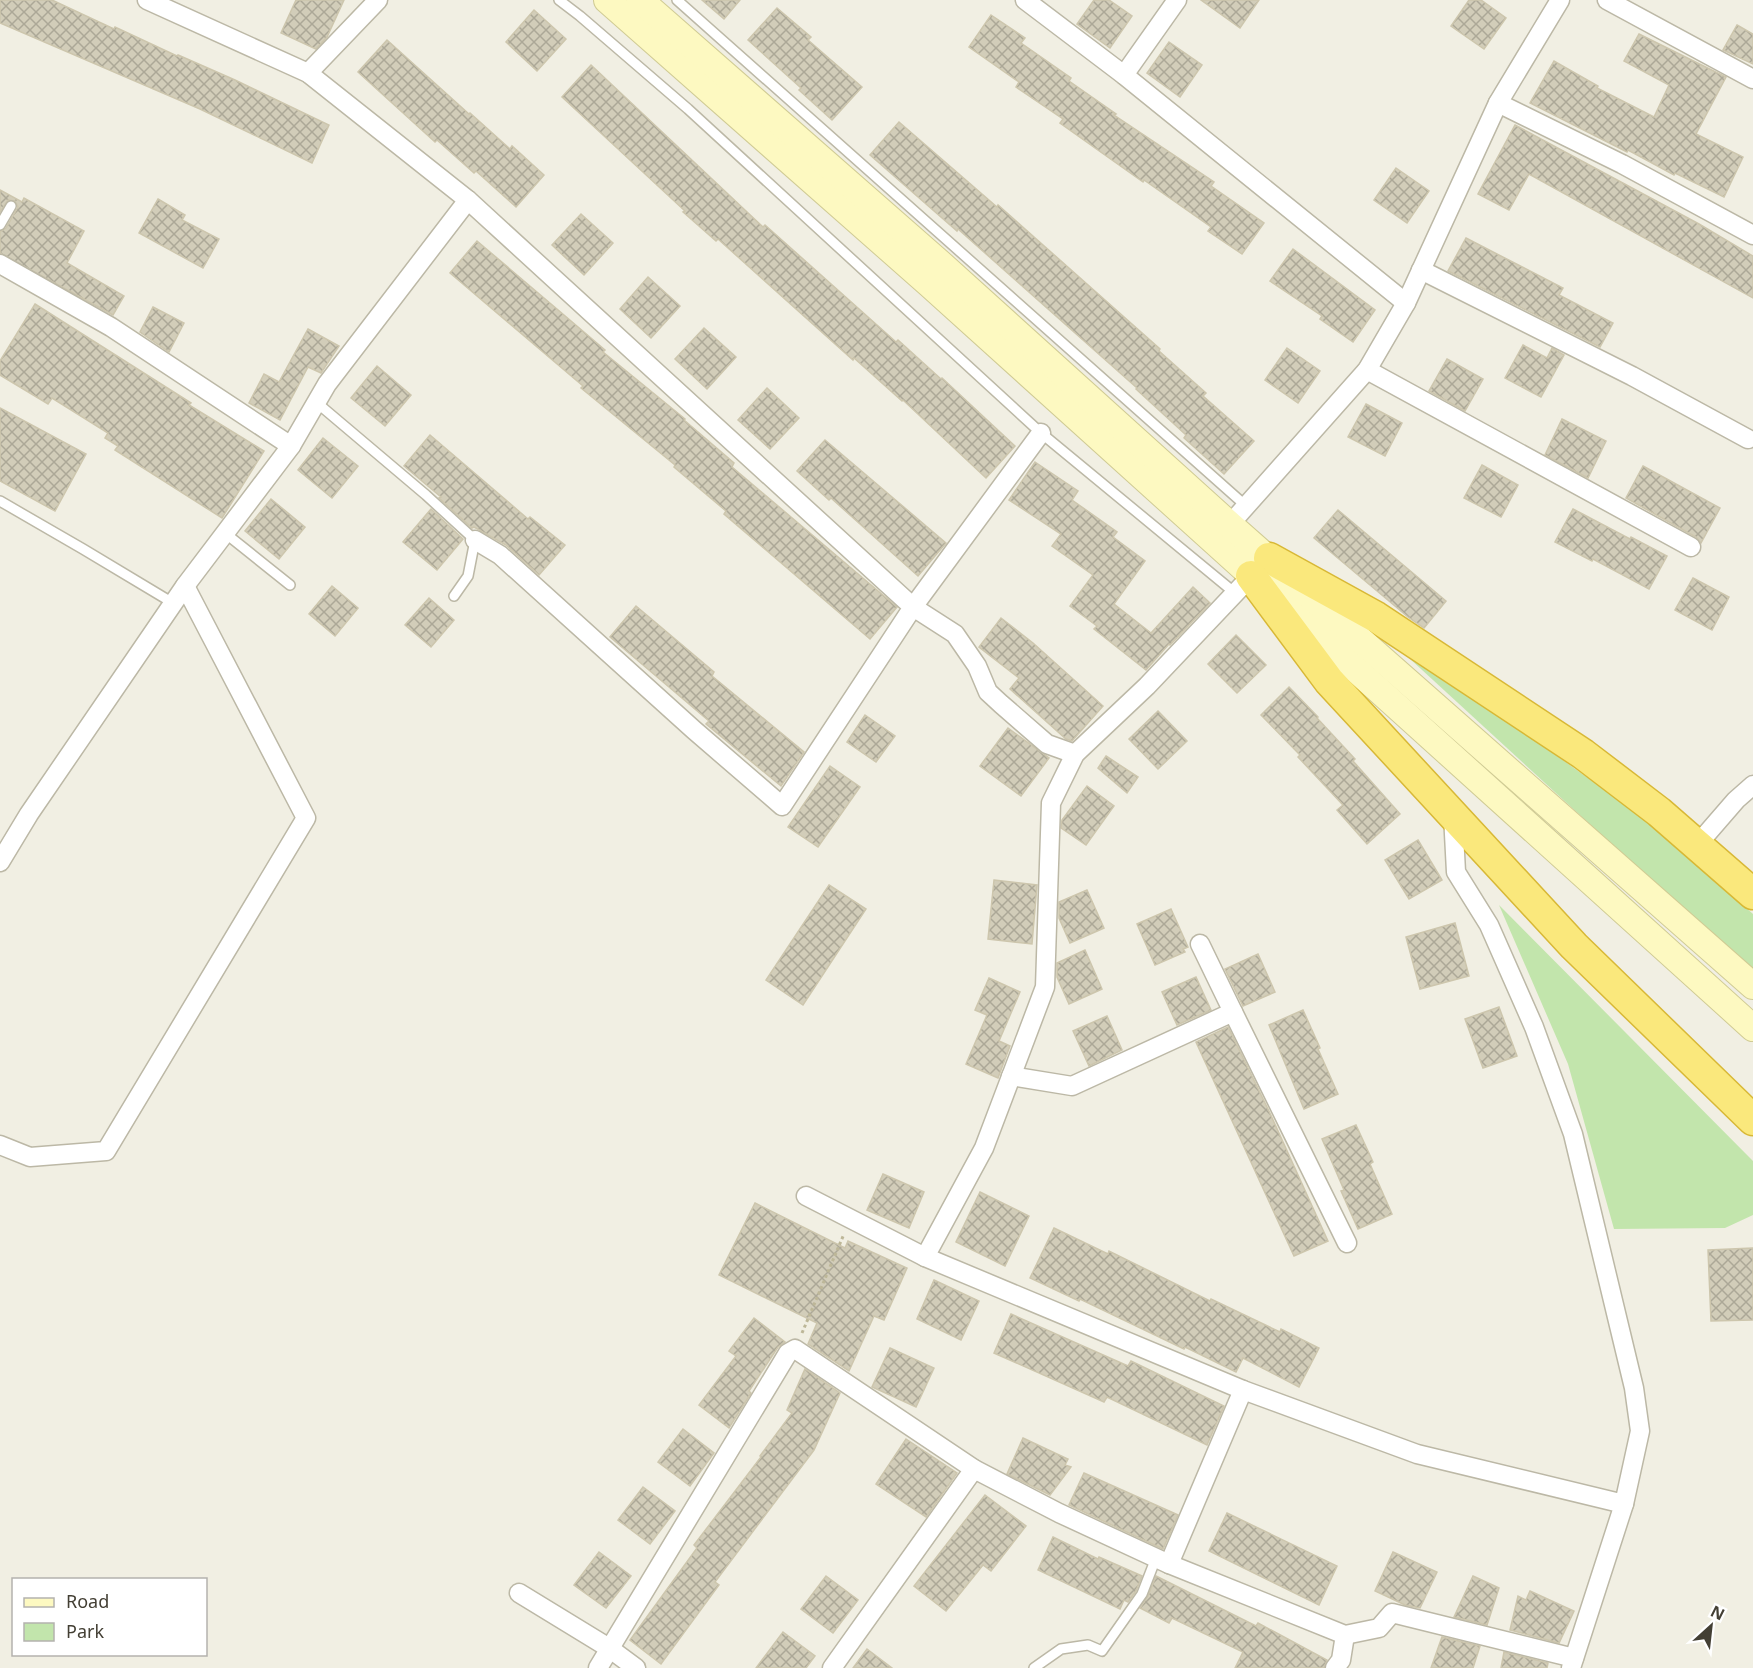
<svg xmlns="http://www.w3.org/2000/svg" width="1753" height="1668" font-family="'Noto Sans',sans-serif">
<defs>
<pattern id="building-cross-hatch" width="8" height="8" patternUnits="userSpaceOnUse" patternTransform="scale(1.5)"><rect width="8" height="8" fill="#d2cdb9"/><path d="M0 0l8 8M0 8l8-8" fill="none" stroke="#aca897"/></pattern>
</defs>
<rect width="100%" height="100%" fill="#f1efe3"/>
<!-- green -->
<g fill="#c2e5ac">
<path d="M1372,624L1651,823L1753,914V974Z"/>
<path d="M1499,905L1753,1161V1215L1725,1228L1614,1229L1568,1064Z"/>
</g>
<!-- building -->
<g fill="url(#building-cross-hatch)" stroke="#cdc6ad" stroke-width="1.5">
<path d="M0,0H52L114,29L115,27L177,56L178,55L235,80L329,125L312,163L200,109L0,23Z"/>
<path d="M296,0H344L327,37L316,49L281,33Z"/>
<path d="M702,0H740L724,19Z"/>
<path d="M1094,0H1109L1132,16L1110,48L1077,24Z"/>
<path d="M1201,0H1259L1240,28Z"/>
<path d="M1469,0H1481L1506,18L1484,49L1451,26Z"/>
<path d="M777,8L811,37L808,40L862,87L832,120L799,90L801,88L748,40Z"/>
<path d="M534,10L566,39L537,71L506,42Z"/>
<path d="M991,15L1025,38L1021,43L1071,78L1069,81L1116,114L1114,115L1214,182L1211,186L1264,223L1242,254L1208,231L1211,227L1144,180L1143,182L1060,123L1063,119L1016,87L1019,82L969,47Z"/>
<path d="M1737,25L1753,34V64L1723,50Z"/>
<path d="M1639,34L1726,77L1696,134L1743,157L1724,197L1675,173L1674,175L1628,150L1627,152L1530,103L1554,61L1598,86L1597,88L1654,117L1669,85L1624,61Z"/>
<path d="M387,40L469,114L470,113L510,149L512,146L544,175L516,207L476,171L474,173L437,140L435,142L358,72Z"/>
<path d="M1169,42L1202,65L1180,97L1147,73Z"/>
<path d="M591,65L763,227L765,225L896,342L898,340L941,379L942,378L1015,446L986,478L903,400L902,401L854,358L853,360L718,239L716,241L683,212L685,211L562,97Z"/>
<path d="M899,122L997,207L998,205L1160,349L1159,351L1206,393L1203,396L1254,441L1224,474L1184,438L1186,435L1136,389L1137,388L958,229L957,231L870,155Z"/>
<path d="M1515,125L1699,224L1753,256V298L1529,174L1509,210L1478,194Z"/>
<path d="M1396,168L1429,191L1407,223L1374,200Z"/>
<path d="M0,190L22,202L24,198L84,231L67,263L124,296L113,315L0,253V232L6,228L18,207L15,201L8,200L0,212Z"/>
<path d="M158,199L185,215L182,220L219,239L203,268L139,233Z"/>
<path d="M581,214L613,243L584,275L552,245Z"/>
<path d="M1466,238L1563,288L1559,295L1613,323L1600,347L1448,271Z"/>
<path d="M477,241L564,315L605,350L603,352L685,419L684,420L734,463L732,467L897,607L870,639L724,514L726,511L674,467L675,465L581,388L583,386L450,273Z"/>
<path d="M1293,249L1375,310L1353,342L1320,319L1322,316L1270,281Z"/>
<path d="M648,277L680,306L651,338L620,309Z"/>
<path d="M35,304L191,403L189,405L264,451L222,518L115,450L118,446L105,438L108,433L52,398L48,404L0,375V361Z"/>
<path d="M153,307L184,323L169,352L140,332Z"/>
<path d="M704,328L736,357L707,389L675,359Z"/>
<path d="M308,329L339,346L321,373L308,367L280,420L249,403L264,374L279,382Z"/>
<path d="M1523,345L1547,358L1552,348L1564,355L1541,397L1505,378Z"/>
<path d="M1287,348L1320,371L1298,403L1265,380Z"/>
<path d="M1447,359L1483,379L1465,411L1429,391Z"/>
<path d="M377,366L411,395L385,426L351,398Z"/>
<path d="M767,388L799,418L770,449L738,420Z"/>
<path d="M1366,404L1402,423L1385,456L1348,437Z"/>
<path d="M0,408L86,454L55,511L0,481Z"/>
<path d="M1562,419L1606,441L1588,478L1545,455Z"/>
<path d="M430,435L528,519L530,517L565,545L539,575L506,545L474,527L472,528L439,498L441,497L404,466Z"/>
<path d="M323,438L358,466L332,498L298,470Z"/>
<path d="M825,440L946,543L918,576L831,498L829,500L797,471Z"/>
<path d="M1035,462L1078,491L1072,500L1117,532L1113,537L1145,561L1114,604L1151,633L1193,587L1210,603L1170,645L1169,644L1146,670L1094,629L1097,626L1070,606L1093,575L1052,546L1061,534L1009,500Z"/>
<path d="M1482,465L1518,485L1501,517L1464,498Z"/>
<path d="M1643,466L1720,508L1701,543L1696,537L1626,498Z"/>
<path d="M271,499L305,527L279,559L245,531Z"/>
<path d="M431,509L463,539L437,570L403,542Z"/>
<path d="M1573,509L1630,539L1631,537L1667,556L1649,589L1593,559L1592,561L1555,542Z"/>
<path d="M1338,510L1446,601L1424,628L1408,617L1314,538Z"/>
<path d="M1693,578L1729,597L1712,630L1675,610Z"/>
<path d="M332,586L358,608L335,636L309,614Z"/>
<path d="M429,598L454,620L431,647L405,625Z"/>
<path d="M636,606L714,672L712,676L804,752L781,786L706,724L709,721L610,637Z"/>
<path d="M1001,618L1033,643L1103,706L1072,741L1066,739L1010,689L1019,678L979,647Z"/>
<path d="M1236,635L1266,665L1237,693L1208,664Z"/>
<path d="M1289,687L1318,717L1317,718L1355,759L1353,761L1400,814L1367,844L1337,810L1343,805L1298,757L1300,755L1261,715Z"/>
<path d="M1158,711L1187,741L1158,769L1129,739Z"/>
<path d="M865,715L895,736L876,762L847,742Z"/>
<path d="M1008,728L1049,758L1021,796L980,766Z"/>
<path d="M1106,756L1138,777L1127,793L1098,768Z"/>
<path d="M830,766L860,787L818,847L788,827Z"/>
<path d="M1087,786L1114,806L1086,845L1061,828L1062,820Z"/>
<path d="M1418,840L1442,880L1409,899L1385,860Z"/>
<path d="M994,880L1037,885L1032,944L988,939Z"/>
<path d="M829,885L866,909L803,1005L766,980Z"/>
<path d="M1087,890L1104,928L1070,943L1059,918V902Z"/>
<path d="M1171,909L1188,947L1183,949L1185,952L1155,965L1137,924Z"/>
<path d="M1455,923L1469,976L1420,989L1406,937Z"/>
<path d="M1085,950L1102,989L1069,1004L1057,977V963Z"/>
<path d="M1258,954L1275,992L1243,1006L1225,969Z"/>
<path d="M1196,977L1211,1010L1177,1025L1162,992Z"/>
<path d="M989,978L1020,992L999,1041L1010,1046L998,1078L966,1064L987,1015L975,1010Z"/>
<path d="M1499,1007L1517,1056L1483,1068L1465,1019Z"/>
<path d="M1303,1010L1320,1048L1318,1049L1338,1094L1304,1109L1269,1025Z"/>
<path d="M1107,1016L1122,1050L1089,1066L1073,1031Z"/>
<path d="M1228,1027L1268,1109L1328,1241L1294,1256L1196,1042Z"/>
<path d="M1356,1125L1373,1162L1370,1164L1392,1214L1358,1229L1341,1191L1344,1190L1322,1139Z"/>
<path d="M883,1174L924,1192L909,1228L867,1210Z"/>
<path d="M980,1192L1029,1216L1005,1266L956,1242Z"/>
<path d="M755,1203L845,1248L848,1241L907,1268L884,1320L874,1316L849,1371L808,1344L817,1323L719,1275Z"/>
<path d="M1054,1228L1108,1254L1109,1251L1210,1301L1211,1299L1280,1332L1281,1329L1319,1348L1299,1387L1243,1358L1236,1372L1185,1347L1184,1349L1080,1299L1079,1301L1030,1278Z"/>
<path d="M1753,1248V1320L1711,1321L1708,1250Z"/>
<path d="M934,1280L979,1301L961,1340L917,1319Z"/>
<path d="M1011,1314L1128,1366L1131,1361L1224,1406L1207,1445L1107,1397L1104,1402L994,1353Z"/>
<path d="M754,1318L785,1342L778,1347L749,1391L751,1393L729,1428L699,1405L736,1356L729,1351Z"/>
<path d="M890,1348L934,1368L916,1407L872,1387Z"/>
<path d="M805,1369L840,1393L814,1450L715,1582L719,1585L661,1664L630,1640L697,1548L694,1545L761,1457L760,1456L792,1413L787,1410Z"/>
<path d="M683,1429L714,1453L690,1486L658,1462Z"/>
<path d="M1023,1438L1068,1459L1065,1465L1071,1467L1050,1495L1007,1474Z"/>
<path d="M906,1439L957,1473L926,1517L876,1484Z"/>
<path d="M1084,1473L1178,1515L1163,1549L1069,1505Z"/>
<path d="M643,1487L675,1511L650,1544L618,1520Z"/>
<path d="M985,1495L1026,1526L991,1571L983,1565L946,1611L914,1586Z"/>
<path d="M1227,1513L1337,1566L1319,1605L1209,1551Z"/>
<path d="M1053,1537L1098,1559L1099,1557L1142,1576L1136,1591L1128,1602L1124,1600L1120,1609L1038,1570Z"/>
<path d="M599,1552L631,1576L606,1608L574,1585Z"/>
<path d="M1393,1552L1437,1572L1420,1608L1405,1605L1375,1591Z"/>
<path d="M826,1576L858,1600L833,1633L801,1609Z"/>
<path d="M1156,1576L1256,1626L1258,1623L1327,1660L1324,1668H1235L1243,1652L1172,1618L1169,1623L1140,1608L1148,1596Z"/>
<path d="M1473,1576L1499,1588L1487,1625L1454,1617Z"/>
<path d="M1530,1591L1574,1611L1559,1643L1510,1630L1518,1596L1526,1600Z"/>
<path d="M783,1632L815,1656L806,1668H756Z"/>
<path d="M1442,1637L1480,1646L1473,1668H1431Z"/>
<path d="M867,1649L892,1668H853Z"/>
<path d="M1504,1652L1548,1663L1547,1668H1501Z"/>
</g>
<g fill="none" stroke-linecap="round" stroke-linejoin="round">
<!-- service casing -->
<g stroke="#bcb8a6" stroke-width="12">
<g id="service">
<path d="M559,0L580,16L688,109L1041,433L1235,593"/>
<path d="M677,0L1246,506"/>
<path d="M0,225L11,206"/>
<path d="M316,402L426,495L475,540L468,576L454,596"/>
<path d="M0,501L83,549L173,603"/>
<path d="M225,533L290,585"/>
<path d="M1034,1668L1061,1649L1088,1645L1102,1651L1142,1594L1156,1558"/>
</g>
</g>
<!-- minor casing -->
<g stroke="#bcb8a6" stroke-width="21">
<g id="minor">
<path d="M147,0L308,73L468,200L913,607L782,806L694,730L500,555L475,540"/>
<path d="M1025,0L1124,75L1406,303"/>
<path d="M1607,0L1753,79"/>
<path d="M308,73L378,0"/>
<path d="M1124,75L1177,0"/>
<path d="M1498,103L1622,164L1753,235"/>
<path d="M0,264L111,327L291,446"/>
<path d="M1421,270L1632,376L1748,439"/>
<path d="M1367,370L1691,547"/>
<path d="M1041,433L913,607L955,634L977,666L988,692L1001,704L1047,744L1075,754"/>
<path d="M1223,532L1367,370L1406,303L1498,103L1560,0"/>
<path d="M1453,815L1456,872L1489,925L1534,1027L1573,1134L1634,1388L1640,1431L1624,1504L1571,1668"/>
<path d="M1697,845L1736,800L1753,785"/>
<path d="M0,862L29,814L185,586L291,446L327,384L468,200"/>
<path d="M1200,944L1233,1012"/>
<path d="M1011,1076L1072,1086L1233,1012L1347,1243"/>
<path d="M0,1145L30,1157L106,1151L306,818L185,586"/>
<path d="M806,1196L925,1257L1243,1390L1417,1454L1624,1504"/>
<path d="M925,1257L984,1148L1045,987L1051,803L1075,754L1147,686L1257,570"/>
<path d="M1169,1564L1243,1390"/>
<path d="M519,1593L609,1648L636,1668"/>
<path d="M598,1668L788,1353L795,1349L974,1469L1059,1513L1169,1564L1345,1635L1379,1628L1392,1613L1574,1658"/>
<path d="M832,1668L974,1469"/>
<path d="M1335,1668L1341,1660L1345,1635"/>
</g>
</g>
<!-- secondary casing -->
<g stroke="#d0cb94" stroke-width="28">
<g id="secondary">
<path d="M607,0L929,284L1753,1028"/>
<path d="M640,0L940,263L1230,525L1753,986"/>
</g>
</g>
<!-- trunk casing -->
<g stroke="#d8b836" stroke-width="33">
<g id="trunk">
<path d="M1269,558L1376,617L1583,754L1659,812L1753,894"/>
<path d="M1251,576L1329,681L1574,946L1753,1120"/>
</g>
</g>
<!-- path -->
<path stroke="#bdb798" stroke-width="3" stroke-dasharray="3 3" stroke-linecap="butt" d="M802,1333L844,1234"/>
<!-- service -->
<use href="#service" stroke="#fff" stroke-width="9"/>
<!-- minor -->
<use href="#minor" stroke="#fff" stroke-width="18"/>
<!-- secondary -->
<use href="#secondary" stroke="#fdf9c1" stroke-width="26"/>
<!-- trunk -->
<use href="#trunk" stroke="#fae87c" stroke-width="30"/>
</g>
<!-- legend -->
<rect x="12" y="1578" width="195" height="78" fill="#ffffff" stroke="#b4b2ae" stroke-width="1.5"/>
<rect x="24" y="1598" width="30" height="9" fill="#fdf9c1" stroke="#b4b2ae" stroke-width="1.5"/>
<text x="66" y="1608" font-size="18" fill="#433f34">Road</text>
<rect x="24" y="1623" width="30" height="18" fill="#c2e5ac" stroke="#b4b2ae" stroke-width="1.5"/>
<text x="66" y="1638" font-size="18" fill="#433f34">Park</text>
<!-- north arrow -->
<g transform="translate(1711 1626) rotate(27)" stroke="#ffffff" stroke-width="4.5" paint-order="stroke">
<path d="M0-4.5L10 22L0 15L-10 22Z" fill="#433f34"/>
<text y="-9" font-size="16" font-weight="bold" text-anchor="middle" fill="#433f34">N</text>
</g>
</svg>
